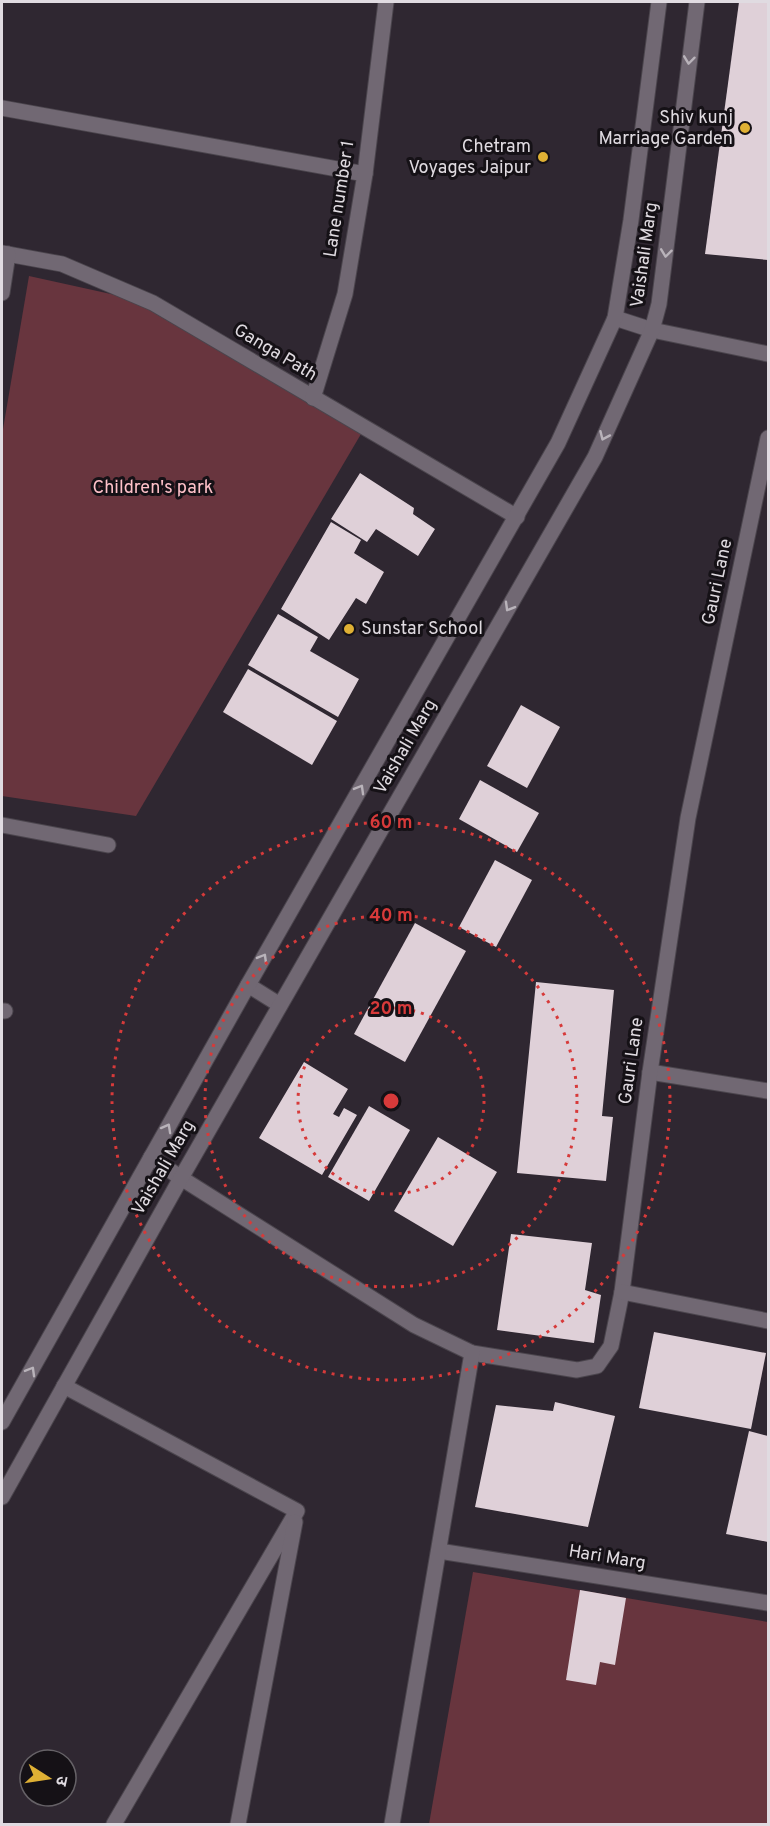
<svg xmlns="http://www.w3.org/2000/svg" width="770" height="1826" font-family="Overpass,'Noto Sans Devanagari',sans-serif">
<rect width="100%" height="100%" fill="#2f2731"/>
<!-- green -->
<g fill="#68353e">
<path d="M29,276L129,298L361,434L136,816L2,796V435Z"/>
<path d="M473,1572L768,1622V1824H429Z"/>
</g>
<!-- building -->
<g fill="#dfd0d8">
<path d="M739,2H768V260L705,254Z"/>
<path d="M360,473L414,508L413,514L435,529L418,556L376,529L367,542L331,519Z"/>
<path d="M331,522L361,540L354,553L384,572L366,604L356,598L329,640L281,609Z"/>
<path d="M278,614L318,637L310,651L359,679L338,717L248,665Z"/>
<path d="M248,669L337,721L312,765L223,712Z"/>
<path d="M521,705L560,727L527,788L487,766Z"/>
<path d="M480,780L539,813L517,852L459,819Z"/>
<path d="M495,860L532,880L496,947L459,927Z"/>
<path d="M415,923L466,951L405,1062L354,1034Z"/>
<path d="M536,982L614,990L602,1116L613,1117L606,1181L517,1173Z"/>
<path d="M304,1062L348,1089L333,1114L339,1117L344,1108L357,1115L322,1175L259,1138Z"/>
<path d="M369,1106L410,1130L369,1201L328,1177Z"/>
<path d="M438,1137L497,1172L453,1246L394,1211Z"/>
<path d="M511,1234L592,1243L585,1290L601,1295L594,1343L497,1330Z"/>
<path d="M654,1332L766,1353L751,1429L639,1408Z"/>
<path d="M555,1402L615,1416L588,1527L475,1507L496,1405L553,1411Z"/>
<path d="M749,1431L768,1436V1542L726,1534Z"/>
<path d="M580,1590L626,1598L615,1665L600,1662L596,1685L566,1680Z"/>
</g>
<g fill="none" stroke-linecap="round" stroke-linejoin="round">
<!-- minor casing -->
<g stroke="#4b454d" stroke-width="17">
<g id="minor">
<path d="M2,108L365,174"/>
<path d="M2,253L62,264L153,303L517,517"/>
<path d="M2,293L8,254"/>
<path d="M615,318L652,330L768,354"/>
<path d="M313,398L345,294L365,174L386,2"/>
<path d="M2,825L108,845"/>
<path d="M248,985L280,1005"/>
<path d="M2,1011H5"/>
<path d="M650,1072L768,1091"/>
<path d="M151,1157L181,1178L414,1325L472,1353L577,1370L597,1366L611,1346L622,1292L650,1072L688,818L768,438"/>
<path d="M622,1292L768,1321"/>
<path d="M64,1386L297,1511L114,1824"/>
<path d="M2,1422L248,985L558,443L615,318L631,220L659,2"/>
<path d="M2,1497L181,1178L595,457L652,330L659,304L697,2"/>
<path d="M439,1551L768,1603"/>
<path d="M238,1824L295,1522"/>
<path d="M392,1824L472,1353"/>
</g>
</g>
<!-- minor -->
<use href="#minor" stroke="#716873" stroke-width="15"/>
</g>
<!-- one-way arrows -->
<defs><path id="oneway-chevron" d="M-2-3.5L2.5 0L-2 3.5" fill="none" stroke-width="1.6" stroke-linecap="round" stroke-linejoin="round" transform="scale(1.5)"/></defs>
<g stroke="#b9b3ba">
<use href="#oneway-chevron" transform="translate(689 60) rotate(97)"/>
<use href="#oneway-chevron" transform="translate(666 253) rotate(97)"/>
<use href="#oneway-chevron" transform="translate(604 436) rotate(114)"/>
<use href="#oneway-chevron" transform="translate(509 607) rotate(120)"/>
<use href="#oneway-chevron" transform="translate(360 789) rotate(-60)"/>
<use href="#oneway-chevron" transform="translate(263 958) rotate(-60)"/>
<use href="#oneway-chevron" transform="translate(167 1128) rotate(-61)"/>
<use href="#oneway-chevron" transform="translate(31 1371) rotate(-60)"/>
</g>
<!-- distance rings -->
<g fill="none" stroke="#d73a3a" stroke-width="3" stroke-dasharray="3 6">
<circle cx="391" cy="1101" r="93"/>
<circle cx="391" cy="1101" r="186"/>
<circle cx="391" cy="1101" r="279"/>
</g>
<!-- markers -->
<g fill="#dfb034" stroke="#151116" stroke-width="2">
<circle cx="745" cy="128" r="6"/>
<circle cx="543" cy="157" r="6"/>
<circle cx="349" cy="629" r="6"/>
</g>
<g text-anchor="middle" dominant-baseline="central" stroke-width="6" stroke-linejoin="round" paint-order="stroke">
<!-- poi labels -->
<g font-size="18" fill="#e0dbe1" stroke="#151116" text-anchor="end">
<text x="733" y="118">Shiv kunj<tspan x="733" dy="21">Marriage Garden</tspan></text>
<text x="531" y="147">Chetram<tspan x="531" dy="21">Voyages Jaipur</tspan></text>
<text x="361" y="629" text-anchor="start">Sunstar School</text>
</g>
<!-- street labels -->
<g font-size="18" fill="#e0dbe1" stroke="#151116">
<text transform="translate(340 199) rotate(-81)">Lane number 1</text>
<text transform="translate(645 255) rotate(-82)">Vaishali Marg</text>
<text transform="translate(275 353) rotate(31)">Ganga Path</text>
<text transform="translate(718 582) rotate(-78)">Gauri Lane</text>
<text transform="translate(406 747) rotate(-60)">Vaishali Marg</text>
<text transform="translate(632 1061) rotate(-82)">Gauri Lane</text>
<text transform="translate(164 1168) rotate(-60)">Vaishali Marg</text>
<text transform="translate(607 1558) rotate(9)">Hari Marg</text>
</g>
<!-- park labels -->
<g font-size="18" fill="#fec1c9" stroke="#151116">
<text x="153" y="488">Children's park</text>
</g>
</g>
<circle cx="391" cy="1101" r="9" fill="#d73a3a" stroke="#151116" stroke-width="3"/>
<g font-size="18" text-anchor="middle" font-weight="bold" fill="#d73a3a" stroke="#151116" stroke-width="6" stroke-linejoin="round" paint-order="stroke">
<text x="391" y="828">60 m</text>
<text x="391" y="921">40 m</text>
<text x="391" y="1014">20 m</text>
</g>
<!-- border -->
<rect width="770" height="1826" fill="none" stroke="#e0dbe1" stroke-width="6"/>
<!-- north arrow -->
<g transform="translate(48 1778) rotate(102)"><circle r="28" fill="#151116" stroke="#666267" stroke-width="1.5"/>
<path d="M0-4.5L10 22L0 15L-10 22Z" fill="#dfb034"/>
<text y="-9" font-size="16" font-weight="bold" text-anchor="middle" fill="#e0dbe1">उ</text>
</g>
</svg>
